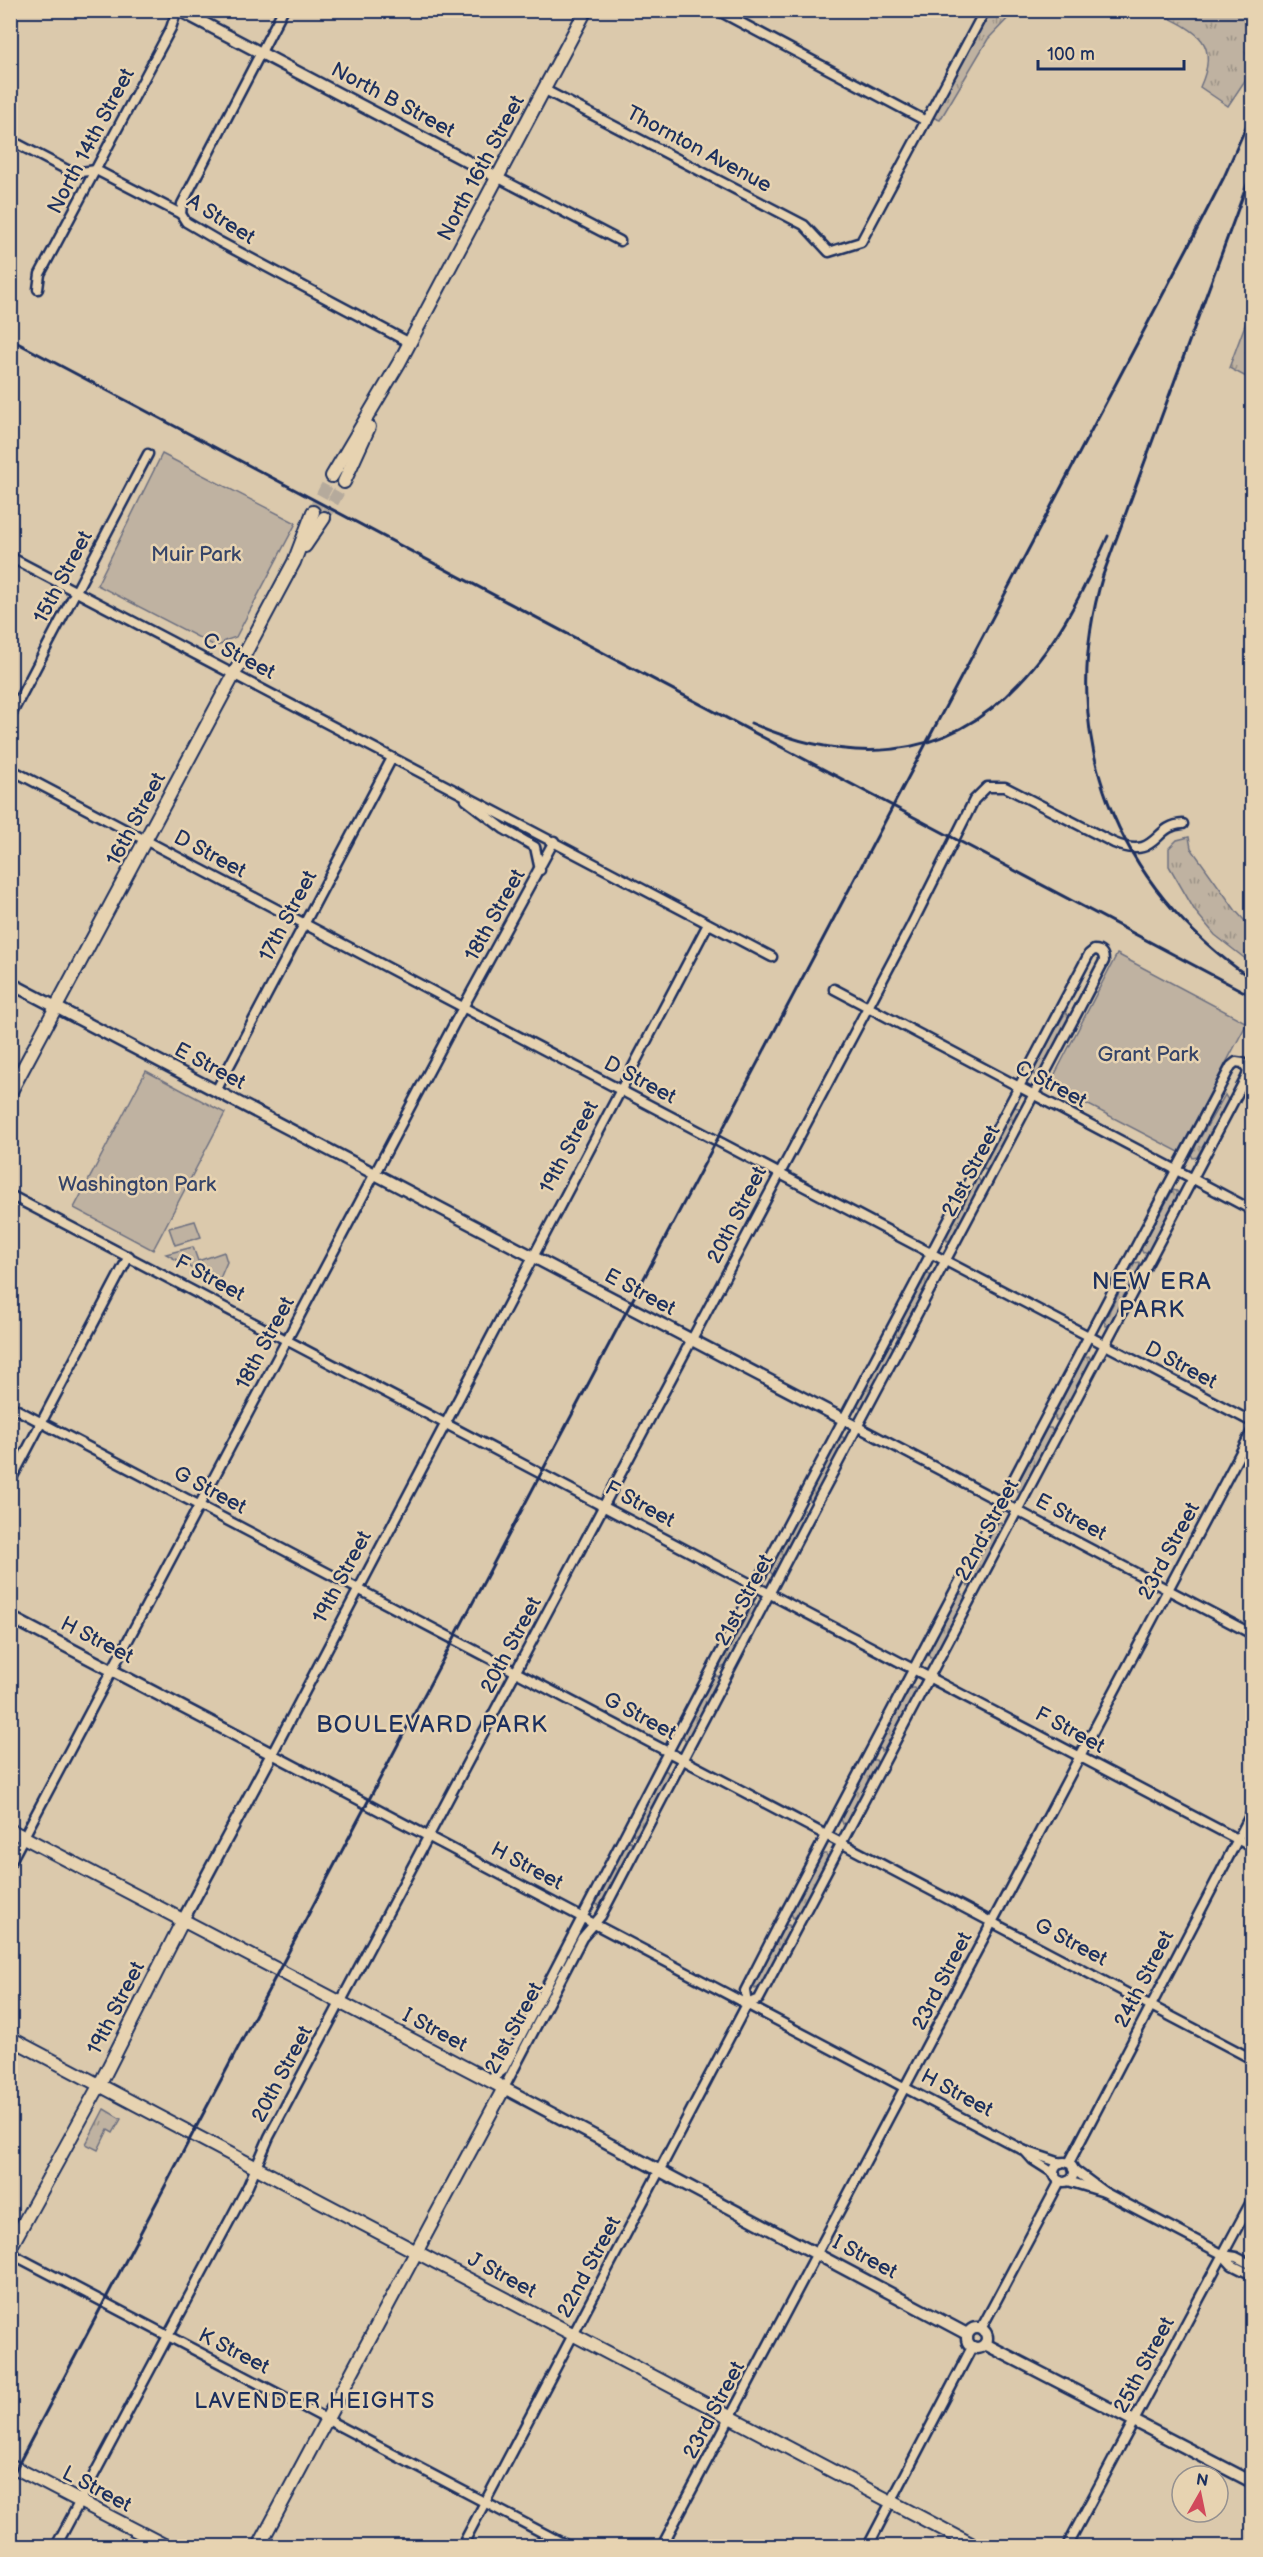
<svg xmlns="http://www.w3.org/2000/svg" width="1263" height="2557" font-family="'Balsamiq Sans',sans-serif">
<defs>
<pattern id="grass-tufts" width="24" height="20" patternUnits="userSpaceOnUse" patternTransform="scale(1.5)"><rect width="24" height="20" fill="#bfb2a1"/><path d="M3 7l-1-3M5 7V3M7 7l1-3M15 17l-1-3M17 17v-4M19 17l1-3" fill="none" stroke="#9a9186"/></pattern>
</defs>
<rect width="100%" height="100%" fill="#dbc9ac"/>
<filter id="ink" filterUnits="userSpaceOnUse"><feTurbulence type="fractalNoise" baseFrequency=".0167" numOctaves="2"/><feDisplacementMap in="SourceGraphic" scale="12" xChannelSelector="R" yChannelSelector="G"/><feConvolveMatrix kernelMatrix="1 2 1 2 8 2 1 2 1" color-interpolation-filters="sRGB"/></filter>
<g filter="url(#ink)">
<!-- grass -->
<g fill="url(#grass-tufts)" stroke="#6d7080" stroke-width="1.5">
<path d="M989,11H1015L988,39L940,120L932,117Z"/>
<path d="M1155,11H1252V70L1228,106L1200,87C1222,39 1193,30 1155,11Z"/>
<path d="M1252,306V380L1229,368Z"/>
<path d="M1189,837L1191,848L1236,911L1252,929V964L1215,935L1195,911L1169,866V848L1177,840Z"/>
<path d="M1066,1012L1069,1017L1039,1074L1034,1075L1032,1071Z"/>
<path d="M1225,1095L1228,1100L1197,1157L1193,1158L1191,1154Z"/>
<path d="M1014,1107L1019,1108V1111L989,1169L985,1170L983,1166Z"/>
<path d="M978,1178L981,1183L951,1240L947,1241L945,1237L975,1180Z"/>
<path d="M1173,1190L1177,1191L1178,1195L1148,1252L1143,1253L1141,1249Z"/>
<path d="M1139,1262L1141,1266L1111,1324L1106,1326L1104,1321L1135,1263Z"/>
<path d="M928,1272L931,1277L901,1335L897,1336L895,1332Z"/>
<path d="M890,1344L894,1349L864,1406L859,1407L857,1403Z"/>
<path d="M1089,1356L1091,1361L1060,1419L1056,1420L1054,1415L1084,1357Z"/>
<path d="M1047,1428H1051L1053,1432L1023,1489L1018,1492L1016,1486Z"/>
<path d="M839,1437H843L845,1441L815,1499L810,1501L808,1495Z"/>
<path d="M801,1510H805L807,1514L775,1573L772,1574L769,1570Z"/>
<path d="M1001,1522L1003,1526L973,1584L968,1586L966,1581L997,1523Z"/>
<path d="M959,1594H963L965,1598L935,1656L930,1658L928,1653Z"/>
<path d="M755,1604L756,1609L726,1666L720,1668L719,1663L750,1605Z"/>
<path d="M718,1676L719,1680L689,1739L685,1740L683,1735L713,1677Z"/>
<path d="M909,1688H914L916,1692L886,1749L881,1751L879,1746Z"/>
<path d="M871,1760H876L878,1764L847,1822L843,1824L841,1819Z"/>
<path d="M663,1771H667L669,1775L639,1833L634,1835L632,1831Z"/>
<path d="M631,1841L632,1846L602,1904L597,1905L595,1901L626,1842Z"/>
<path d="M822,1854H826L828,1858L797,1916L793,1918L791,1913Z"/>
<path d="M784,1925H789L790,1929L760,1987L755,1989L754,1984Z"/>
<path d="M104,2109L121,2119L113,2133L108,2130L98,2150L86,2144Z"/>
</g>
<!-- green -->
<g fill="#bfb2a1" stroke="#6d7080" stroke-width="1.5">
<path d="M162,454L296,523L236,637L224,641L223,644L215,646L97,585Z"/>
<path d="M1117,954L1247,1023L1179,1152L1056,1088L1054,1076Z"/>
<path d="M146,1071L225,1113L153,1250L74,1208Z"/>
<path d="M195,1221L201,1237L175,1245L169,1228Z"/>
<path d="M193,1247L198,1261L224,1252L227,1262L218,1283L166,1254Z"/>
</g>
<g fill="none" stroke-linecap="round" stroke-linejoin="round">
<!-- secondary-tunnel -->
<g stroke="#b5aa9c" stroke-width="12" stroke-dasharray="12 6" stroke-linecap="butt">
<path d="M313,512L332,476"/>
<path d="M324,518L344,482"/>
</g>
<!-- minor casing -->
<g stroke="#1b2f5e" stroke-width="13">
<g id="minor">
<path d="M717,10L926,121"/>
<path d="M545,90L804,225L829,252L861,242L985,10"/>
<path d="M10,140L73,173L96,170L181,214L186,222L220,242L410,343"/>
<path d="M497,177L620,241"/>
<path d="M181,214L182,204L283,10"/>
<path d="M38,289L40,274L171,28L177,10"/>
<path d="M10,557L772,957"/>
<path d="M10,717L148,454"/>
<path d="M10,769L1252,1422"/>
<path d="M466,800L504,829L535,847L540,870"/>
<path d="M708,924L272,1754L1025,2151L1061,2163"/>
<path d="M834,989L1252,1210"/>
<path d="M216,1091L392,758"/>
<path d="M10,1195L1252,1847"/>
<path d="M10,1406L1252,2059"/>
<path d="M843,1419L1252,1634"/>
<path d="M10,1482L129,1256"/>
<path d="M10,1863L454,1024L554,841"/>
<path d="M747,2004L759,1999L1249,1072"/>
<path d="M489,2081L503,2070L668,1752L1089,954L1094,950C1101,950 1104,954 1104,961L1077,1013L813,1510L601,1916L582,1938L504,2088"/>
<path d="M1025,2151L1033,2160L1055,2174"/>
<circle cx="1064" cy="2172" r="10"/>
<path d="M1069,2163L1252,1812"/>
<path d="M1073,2169L1104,2192L1222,2254L1232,2265L1252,2275"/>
<path d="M1068,2181L1104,2192"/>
<path d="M10,2253L568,2546"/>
<path d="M1223,2255L1236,2257L1252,2265"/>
<path d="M981,2329L1060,2181"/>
<path d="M56,2546L248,2186L269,2137L911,926L974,800L987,787H1005L1114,843C1158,861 1153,825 1183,824"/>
<path d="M462,2546L747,2004L745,1991L783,1917L1231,1066L1236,1062L1243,1063L1248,1070L1247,1076"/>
<path d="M662,2546L1252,1431"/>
<path d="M868,2546L972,2347"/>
<path d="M1067,2546L1252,2200"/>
</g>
</g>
<!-- tertiary casing -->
<g stroke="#1b2f5e" stroke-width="15">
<g id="tertiary">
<path d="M179,10L497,177"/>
<path d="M10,983L843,1419"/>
<path d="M10,1617L272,1754L183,1920"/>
<path d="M504,2088L967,2334"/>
<circle cx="977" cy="2338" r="10"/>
<path d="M985,2344L1252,2482"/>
</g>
</g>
<!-- secondary casing -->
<g stroke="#1b2f5e" stroke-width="16">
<g id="secondary">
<path d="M10,1830L504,2088L259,2546"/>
<path d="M10,2038L975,2546"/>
<path d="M10,2248L99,2086L183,1920"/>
<path d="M10,2465L166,2546"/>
</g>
</g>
<!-- primary casing -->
<g stroke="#1b2f5e" stroke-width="16">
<g id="primary">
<path d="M332,476L399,363L586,10"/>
<path d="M344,482L369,427"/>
<path d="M305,546L324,518"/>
<path d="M10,1093L294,562L313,512"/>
</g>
</g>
<!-- minor -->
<use href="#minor" stroke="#e7d3b1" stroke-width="8"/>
<!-- tertiary -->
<use href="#tertiary" stroke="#e7d3b1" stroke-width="10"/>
<!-- secondary -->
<use href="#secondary" stroke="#e7d3b1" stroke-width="12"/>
<!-- primary -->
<use href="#primary" stroke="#e7d3b1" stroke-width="12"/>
<!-- rail -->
<g stroke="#1b2f5e" stroke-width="3">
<path d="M1252,171L1103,575C1055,735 1115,886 1252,979"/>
<path d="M10,339L1252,996"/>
<path d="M751,723C847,765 944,764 1019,683C1059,642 1085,587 1108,536"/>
<path d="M10,2480L1189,245L1224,177L1252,113"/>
</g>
</g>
</g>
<g text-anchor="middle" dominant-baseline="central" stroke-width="5" stroke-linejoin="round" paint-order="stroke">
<!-- street labels -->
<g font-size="21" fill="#1b2f5e" stroke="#e7d3b1">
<text transform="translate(393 100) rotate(28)">North B Street</text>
<text transform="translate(91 141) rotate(-62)">North 14th Street</text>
<text transform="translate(699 149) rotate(28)">Thornton Avenue</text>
<text transform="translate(481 168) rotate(-62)">North 16th Street</text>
<text transform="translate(221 219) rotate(32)">A Street</text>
<text transform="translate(63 577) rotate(-62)">15th Street</text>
<text transform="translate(239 656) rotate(27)">C Street</text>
<text transform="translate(136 819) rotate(-62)">16th Street</text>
<text transform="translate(210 854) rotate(28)">D Street</text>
<text transform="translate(495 915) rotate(-61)">18th Street</text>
<text transform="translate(288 916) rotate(-62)">17th Street</text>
<text transform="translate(210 1066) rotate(28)">E Street</text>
<text transform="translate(640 1080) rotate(28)">D Street</text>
<text transform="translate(1051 1084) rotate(28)">C Street</text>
<text transform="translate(569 1147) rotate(-62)">19th Street</text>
<text transform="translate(971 1171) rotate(-62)">21st Street</text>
<text transform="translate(737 1215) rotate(-63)">20th Street</text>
<text transform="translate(210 1278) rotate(28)">F Street</text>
<text transform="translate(640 1292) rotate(28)">E Street</text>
<text transform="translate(265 1343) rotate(-62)">18th Street</text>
<text transform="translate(1181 1365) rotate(28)">D Street</text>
<text transform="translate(210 1490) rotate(28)">G Street</text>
<text transform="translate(640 1504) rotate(28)">F Street</text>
<text transform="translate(1071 1517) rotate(28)">E Street</text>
<text transform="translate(987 1530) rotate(-62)">22nd Street</text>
<text transform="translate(1169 1551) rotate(-62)">23rd Street</text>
<text transform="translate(342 1577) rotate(-62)">19th Street</text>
<text transform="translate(744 1600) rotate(-62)">21st Street</text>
<text transform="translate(97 1640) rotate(27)">H Street</text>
<text transform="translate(511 1645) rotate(-62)">20th Street</text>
<text transform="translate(640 1716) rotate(28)">G Street</text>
<text transform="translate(1070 1730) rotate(28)">F Street</text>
<text transform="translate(527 1866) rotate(28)">H Street</text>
<text transform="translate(1071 1942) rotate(28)">G Street</text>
<text transform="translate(1144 1979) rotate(-63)">24th Street</text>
<text transform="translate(942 1981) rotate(-63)">23rd Street</text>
<text transform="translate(116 2008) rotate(-63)">19th Street</text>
<text transform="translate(514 2028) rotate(-62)">21st Street</text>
<text transform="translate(435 2030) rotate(28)">I Street</text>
<text transform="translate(282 2074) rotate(-62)">20th Street</text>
<text transform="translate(957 2093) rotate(28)">H Street</text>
<text transform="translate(865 2257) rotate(28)">I Street</text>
<text transform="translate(589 2267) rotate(-62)">22nd Street</text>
<text transform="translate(502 2275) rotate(28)">J Street</text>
<text transform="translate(234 2351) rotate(27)">K Street</text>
<text transform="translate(1144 2365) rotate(-62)">25th Street</text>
<text transform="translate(714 2410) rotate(-62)">23rd Street</text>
<text transform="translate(97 2489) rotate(28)">L Street</text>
</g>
<!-- park labels -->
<g font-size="21" fill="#344368" stroke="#e7d3b1">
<text x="196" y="554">Muir Park</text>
<text x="1148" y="1054">Grant Park</text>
<text x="137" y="1184">Washington Park</text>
</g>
<!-- neighbourhood labels -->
<g font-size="22" letter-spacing="1.5" fill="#1b2f5e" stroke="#e7d3b1">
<text x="315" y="2401">LAVENDER HEIGHTS</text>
</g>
<!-- quarter labels -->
<g font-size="24" letter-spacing="1.5" fill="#1b2f5e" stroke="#e7d3b1">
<text x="1152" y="1281">NEW ERA<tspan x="1152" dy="28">PARK</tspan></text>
<text x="432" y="1724">BOULEVARD PARK</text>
</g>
</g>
<!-- margin -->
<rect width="1263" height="2557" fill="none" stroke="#e7d3b1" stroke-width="36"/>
<rect x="18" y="18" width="1227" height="2521" fill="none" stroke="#1b2f5e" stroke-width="2" filter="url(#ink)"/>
<!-- north arrow -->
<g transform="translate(1200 2494) rotate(9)"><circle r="28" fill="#e7d3b1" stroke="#959190" stroke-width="1.5"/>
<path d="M0-4.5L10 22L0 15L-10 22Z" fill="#d1495b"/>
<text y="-9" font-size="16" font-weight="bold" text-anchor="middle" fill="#1b2f5e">N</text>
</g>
<!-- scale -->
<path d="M1038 60v9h146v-9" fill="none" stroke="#1b2f5e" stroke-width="3"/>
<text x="1047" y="60" font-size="18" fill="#1b2f5e" stroke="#e7d3b1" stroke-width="4.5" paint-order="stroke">100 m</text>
</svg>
